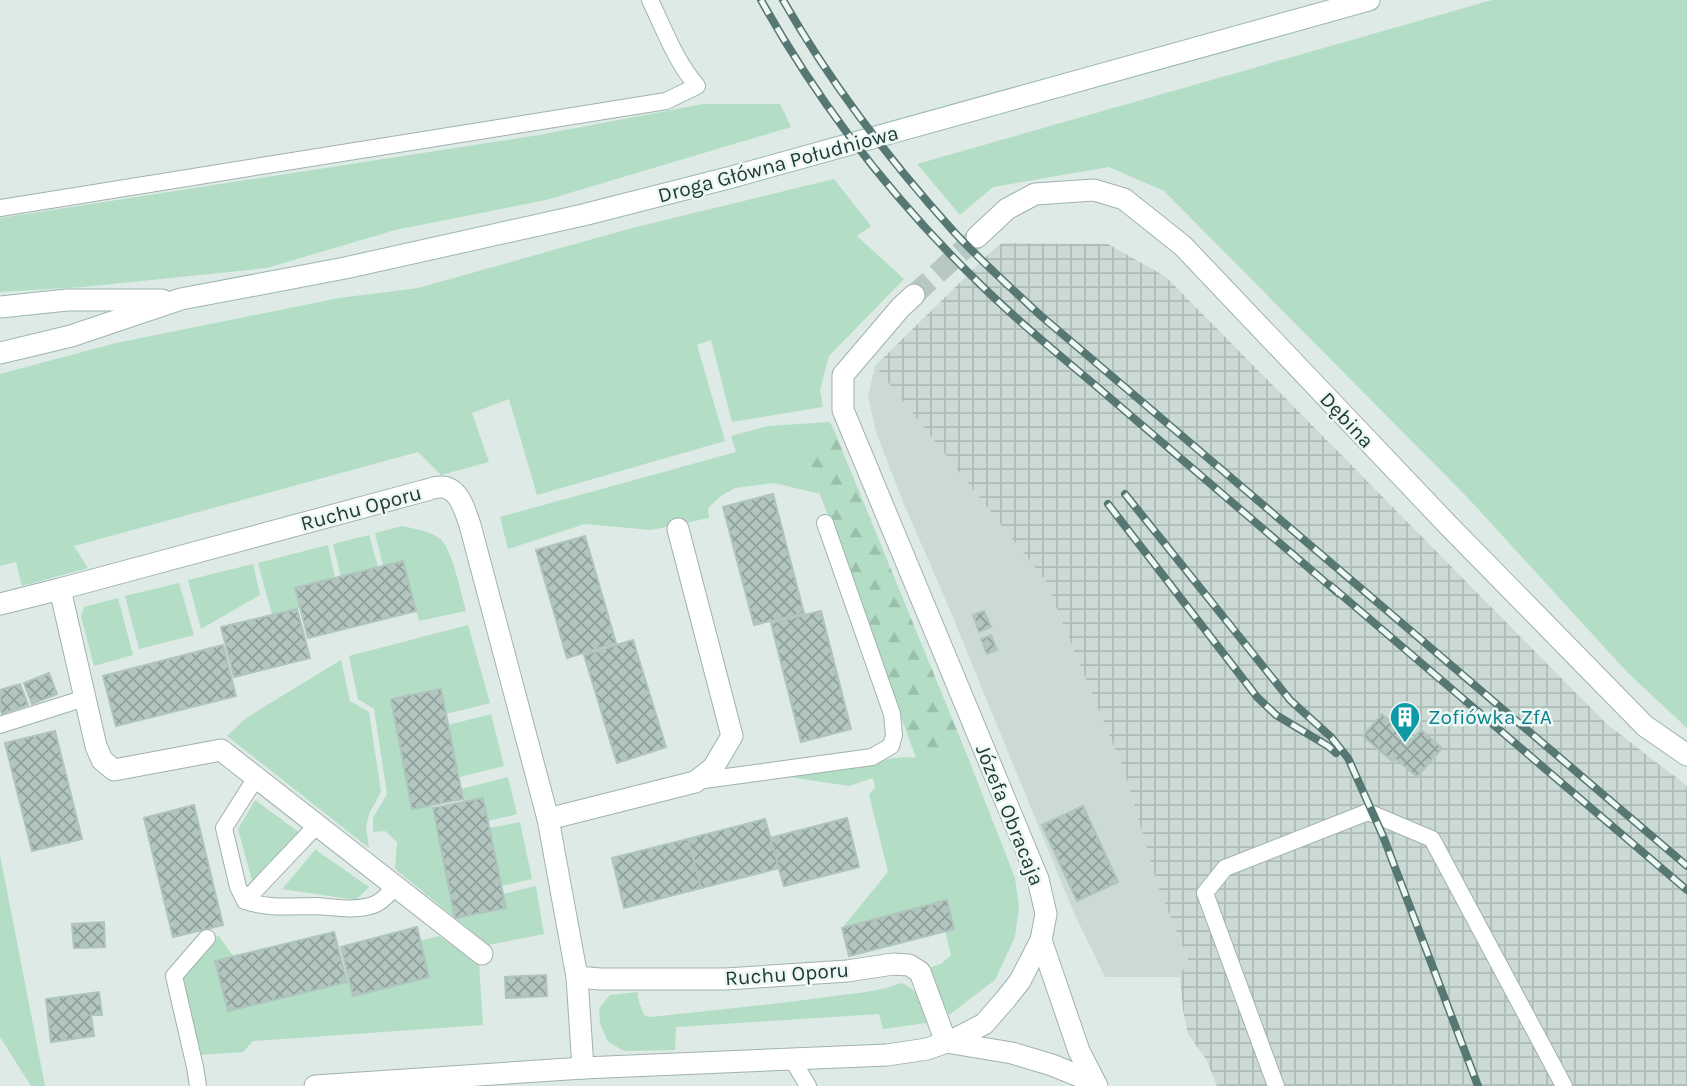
<svg xmlns="http://www.w3.org/2000/svg" width="1687" height="1086" font-family="Karla,sans-serif">
<defs>
<pattern id="industrial-grid" width="8" height="8" patternUnits="userSpaceOnUse" patternTransform="scale(1.75)"><rect width="8" height="8" fill="#cbdad5"/><path d="M0 4h8M4 0v8" fill="none" stroke="#aebcb7"/></pattern>
<pattern id="forest-firs" width="22" height="20" patternUnits="userSpaceOnUse" patternTransform="scale(1.75)"><rect width="22" height="20" fill="#b3dec5"/><path d="M5 1l3.5 6h-7zM16 11l3.5 6h-7z" fill="#9abfaa"/></pattern>
<pattern id="building-cross-hatch" width="8" height="8" patternUnits="userSpaceOnUse" patternTransform="scale(1.75)"><rect width="8" height="8" fill="#b2c5bf"/><path d="M0 0l8 8M0 8l8-8" fill="none" stroke="#90a19c"/></pattern>
</defs>
<rect width="100%" height="100%" fill="#ddeae6"/>
<!-- built -->
<path fill="#cbdad5" d="M875,366L1045,580L1125,773L1159,889L1188,960L1180,977H1105L1074,913L947,603L903,502L876,432L868,396Z"/>
<!-- industrial -->
<path fill="url(#industrial-grid)" d="M1002,243L1108,244L1166,277L1566,683L1608,725L1687,786V1086H1217L1206,1059L1188,1034L1183,1010L1180,977L1188,959L1159,889L1125,773L1045,580L875,366L991,252Z"/>
<!-- green -->
<g fill="#b3dec5">
<path d="M1492,0H1687V728L1627,672L1467,497L1164,191L1109,167L993,187L960,215L917,164Z"/>
<path d="M703,104H780L791,127L546,200L395,230L267,268L83,287L0,292V218L539,135Z"/>
<path d="M834,179L871,226L857,236L904,279L829,356L820,390L823,407L732,422L711,340L697,345L725,441L537,495L509,399L472,413L489,462L441,475L418,452L74,546L88,568L22,586L16,562L0,566V374L116,343L339,298L418,288L632,228Z"/>
<path d="M830,422L836,435L802,444L820,494L774,483L735,488L721,496L708,508L709,518L651,530L585,524L508,549L500,517L736,452L731,436L768,426Z"/>
<path d="M402,526C414,529 428,530 439,538C452,547 461,594 466,611L419,621L403,561L383,566L375,533Z"/>
<path d="M369,535L378,567L341,577L333,544Z"/>
<path d="M328,545L335,578L295,589L300,608L272,615L258,563Z"/>
<path d="M253,564L260,595L201,629L188,580Z"/>
<path d="M179,583L194,635L139,649L125,596Z"/>
<path d="M118,598L133,655L94,666L81,616L84,607Z"/>
<path d="M468,625L490,703L446,714L440,689L391,699L412,808L432,805L455,918L505,908L503,894L536,886L544,934L488,945L395,869L397,842L385,831L373,832V818L387,794L374,709L358,699L349,656Z"/>
<path d="M341,660L350,701L369,712L381,792L369,814L366,827L369,848L227,736L246,718Z"/>
<path d="M491,714L504,766L460,777L448,725Z"/>
<path d="M953,753L967,755L1015,878L1019,906L1015,937L995,980L949,1015L928,968L941,964L951,955L945,931L954,928L947,900L842,928L888,872L869,795L875,787L873,778L849,786L776,775L903,757L926,758Z"/>
<path d="M508,777L517,814L488,821L483,798L463,802L461,789Z"/>
<path d="M255,800L300,833L253,884L238,829Z"/>
<path d="M520,822L532,879L501,886L489,828Z"/>
<path d="M316,849V850L369,887L356,900L282,889Z"/>
<path d="M0,855L45,1086H31L0,1037Z"/>
<path d="M218,935L234,957L215,961L228,1011L350,980L354,996L429,977L420,941L439,936L479,963L483,1025L253,1041L243,1052L200,1055L183,980L185,975Z"/>
<path d="M901,983C920,989 921,1005 927,1023L883,1029L879,1014L676,1027L675,1050L624,1051L608,1042L600,1024L599,1008L610,995L638,992V999L644,1015L650,1017C709,1011 768,1005 827,997C851,993 878,993 901,983Z"/>
</g>
<!-- forest -->
<path fill="url(#forest-firs)" d="M836,435L967,755L953,753L939,763L920,766L916,758L802,444Z"/>
<!-- building -->
<g fill="url(#building-cross-hatch)" stroke="#afc4be" stroke-width="2">
<path d="M773,494L804,613L754,625L723,507Z"/>
<path d="M585,536L616,643L567,658L536,550Z"/>
<path d="M403,561L416,611L308,638L295,588Z"/>
<path d="M297,609L310,658L234,677L221,627Z"/>
<path d="M821,611L851,729L801,742L771,623Z"/>
<path d="M984,611L991,627L979,632L973,615Z"/>
<path d="M991,635L997,650L987,654L981,639Z"/>
<path d="M633,640L666,747L617,763L584,655Z"/>
<path d="M223,645L236,696L116,726L103,676Z"/>
<path d="M49,673L57,694L32,704L24,683Z"/>
<path d="M20,684L28,705L2,714L0,708V690Z"/>
<path d="M441,689L463,799L412,809L391,699Z"/>
<path d="M1382,714L1412,740L1421,730L1442,748L1417,777L1396,759L1393,762L1363,736Z"/>
<path d="M55,731L82,839L32,851L5,743Z"/>
<path d="M483,798L506,908L455,918L433,808Z"/>
<path d="M194,805L223,925L173,937L144,818Z"/>
<path d="M1083,806L1118,882L1077,901L1042,825Z"/>
<path d="M847,818L859,867L784,886L770,838Z"/>
<path d="M765,819L779,868L701,888L688,839Z"/>
<path d="M688,839L701,888L624,908L612,858Z"/>
<path d="M947,900L954,929L849,956L842,928Z"/>
<path d="M104,922L105,947L74,948L72,924Z"/>
<path d="M417,927L429,977L353,996L341,947Z"/>
<path d="M334,932L347,982L228,1011L215,961Z"/>
<path d="M546,975L547,996L506,998L505,977Z"/>
<path d="M99,992L102,1015H91L94,1036L51,1042L46,999Z"/>
</g>
<g fill="none" stroke-linecap="round" stroke-linejoin="round">
<!-- street-tunnel -->
<path stroke="#b7c7c3" stroke-width="21" stroke-dasharray="21 10" stroke-linecap="butt" d="M914,295L977,237"/>
<!-- lane casing -->
<g stroke="#a0b2ae" stroke-width="18">
<g id="lane">
<path d="M0,208L666,101L697,86C676,62 664,29 650,0"/>
<path d="M0,725L85,698"/>
<path d="M258,779L250,787L224,828L238,887L245,901C270,909 290,906 316,906C334,907 352,911 370,906C380,904 389,894 395,886"/>
<path d="M697,781L872,757L891,746L894,735L892,714L825,523"/>
<path d="M245,901L317,825"/>
<path d="M792,1059L808,1086"/>
<path d="M198,1086L195,1067L174,976L207,938"/>
<path d="M1276,1086L1205,893L1225,868L1368,812L1432,839L1564,1086"/>
</g>
</g>
<!-- street casing -->
<g stroke="#a0b2ae" stroke-width="23">
<g id="street">
<path d="M977,237L1007,209L1035,194L1094,190L1124,199L1183,246L1448,525L1645,726L1687,755"/>
<path d="M0,604L60,589"/>
<path d="M548,819L695,782L713,768L732,736L678,529"/>
<path d="M1041,940L1079,1051L1097,1086"/>
<path d="M482,954L221,750L114,770L102,760L96,746L60,589L423,491C428,490 434,487 440,487C459,486 465,511 470,525L548,819L577,977L583,1068"/>
<path d="M577,977L600,979H726L847,971L893,964L909,965L920,972L946,1042L1012,1053L1052,1065L1094,1082"/>
<path d="M315,1086L583,1068L887,1055L927,1049L955,1039L984,1024L1005,1000L1020,981L1041,940L1046,914L1038,879L843,410V375L901,307L914,295"/>
</g>
</g>
<!-- secondary casing -->
<g stroke="#9bb7b1" stroke-width="23">
<g id="secondary">
<path d="M0,307L67,300H162"/>
<path d="M0,353L71,336L181,299L345,268L583,215L732,177L1369,0"/>
</g>
</g>
<!-- lane -->
<use href="#lane" stroke="#fff" stroke-width="16"/>
<!-- street -->
<use href="#street" stroke="#fff" stroke-width="21"/>
<!-- secondary -->
<use href="#secondary" stroke="#fff" stroke-width="21"/>
<!-- rail casing -->
<g stroke="#577773" stroke-width="8">
<g id="rail">
<path d="M761,0C820,106 897,204 984,288C1026,329 1072,365 1116,403C1190,466 1264,530 1338,593"/>
<path d="M783,0C831,84 890,161 955,233C982,262 1011,288 1040,315L1687,866"/>
<path d="M1125,494L1290,700L1331,737L1348,758L1383,836L1478,1086"/>
<path d="M1108,504L1257,697L1276,715L1328,746L1336,753"/>
<path d="M1331,586L1687,890"/>
</g>
</g>
<!-- rail -->
<use href="#rail" stroke="#edf7f3" stroke-width="5" stroke-dasharray="16" stroke-linecap="butt"/>
</g>
<!-- icons -->
<defs>
<g id="building-pin" transform="scale(1.575)"><path d="M0 17L-7.5 6A9.5 9.5 0 1 1 7.5 6Z" fill="#0f9aa8" stroke="#edf7f3"/><path d="M-4-6H4V6H1V3H-1V6H-4ZM-2.5-4.3h1.7v1.8h-1.7ZM.8-4.3h1.7v1.8H.8ZM-2.5-1h1.7V.8h-1.7ZM.8-1h1.7V.8H.8Z" fill="#fff"/></g>
</defs>
<g fill-rule="evenodd">
<use href="#building-pin" x="1405" y="717"/>
</g>
<g text-anchor="middle" dominant-baseline="central" stroke-width="5" stroke-linejoin="round" paint-order="stroke">
<!-- street labels -->
<g font-size="21" fill="#1d3a37" stroke="#edf7f3">
<text transform="translate(778 164) rotate(-15)">Droga Główna Południowa</text>
<text transform="translate(1347 420) rotate(47)">Dębina</text>
<text transform="translate(361 508) rotate(-15)">Ruchu Oporu</text>
<text transform="translate(1010 815) rotate(68)">Józefa Obracaja</text>
<text transform="translate(787 974) rotate(-4)">Ruchu Oporu</text>
</g>
<!-- culture labels -->
<g font-size="21" fill="#0d838f" stroke="#edf7f3" text-anchor="start">
<text x="1428" y="717">Zofiówka ZfA</text>
</g>
</g>
</svg>
